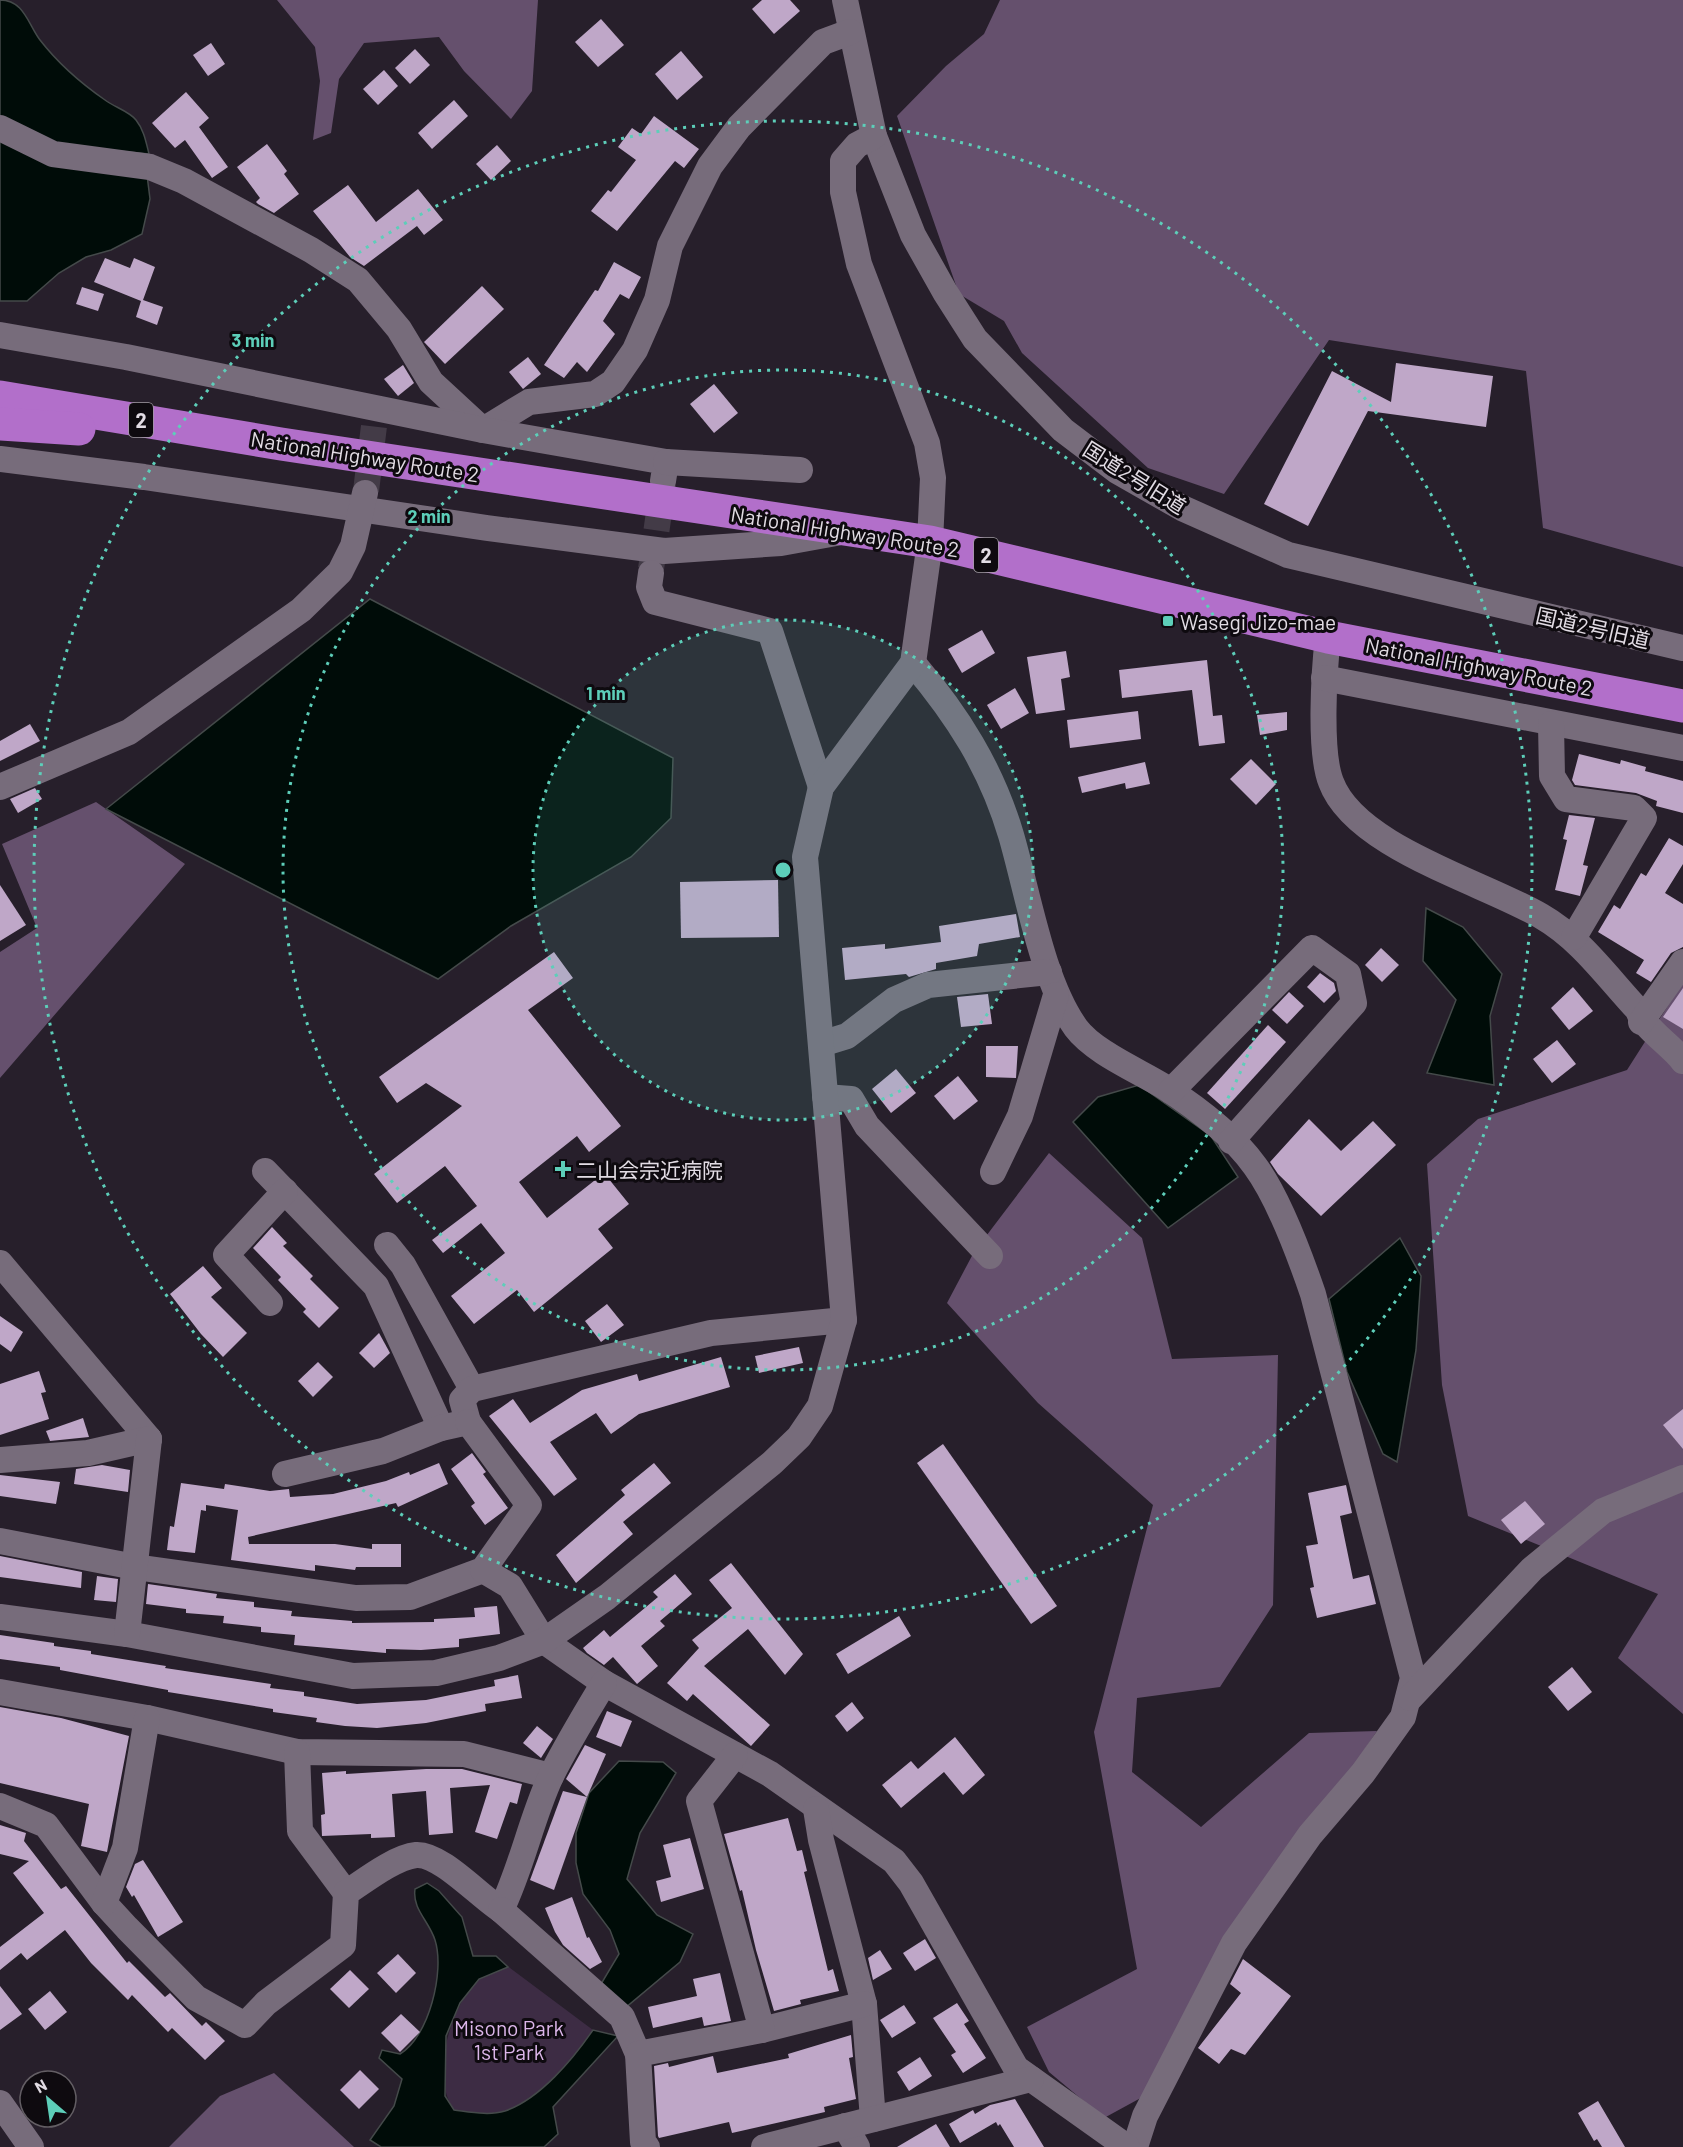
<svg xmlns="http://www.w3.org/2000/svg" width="1683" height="2147" font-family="Barlow,'Noto Sans JP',sans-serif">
<rect width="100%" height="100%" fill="#271f2b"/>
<!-- green -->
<path fill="#3d2c44" d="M506,1965L593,2030C573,2059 540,2099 505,2111C489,2116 470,2112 454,2110C430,2076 450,2009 477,1980C484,1973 497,1969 506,1965Z"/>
<!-- forest -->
<g fill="#65506d">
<path d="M277,0H538L532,91L511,119L464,71L439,37L364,43L339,79L331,133L313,140L320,81L315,47Z"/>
<path d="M1000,0H1683V567L1543,528L1526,371L1329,340L1224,494L1148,468L1022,353L1004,321L959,294L897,116L946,66L984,34Z"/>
<path d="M96,802L185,864L0,1078V952L37,928L2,844Z"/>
<path d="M1683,982V1714L1618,1658L1658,1594L1468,1516L1442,1385L1427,1164L1478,1119L1627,1070Z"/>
<path d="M1049,1153L1142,1238L1172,1359L1278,1355L1273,1605L1220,1687L1137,1698L1132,1772L1201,1827L1309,1733L1377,1731L1274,1885L1159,2088L1104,2118L1049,2072L1027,2027L1137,1969L1094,1732L1153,1505L1038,1403L947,1303L974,1252Z"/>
<path d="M274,2073L354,2147H169L220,2096Z"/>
</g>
<!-- water -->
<g fill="#000c08" stroke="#444a4a" stroke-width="1.5">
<path d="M0,0C24,0 28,24 40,40C57,62 82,84 105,100C114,107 129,111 136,120C144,130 146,142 149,154L57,145L0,118Z"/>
<path d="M0,137L147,175L150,199L142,234L111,250L86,257L59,273L27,301H0Z"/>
<path d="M370,599L673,758L671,818L631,857L511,926L438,979L106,809Z"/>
<path d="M1426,908L1463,927L1502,974L1490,1016L1494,1085L1427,1073L1456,1000L1423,961Z"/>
<path d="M1139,1085L1211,1136L1238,1177L1168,1228L1073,1122L1098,1097Z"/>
<path d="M1400,1238L1421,1276L1416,1350L1397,1462L1383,1454L1347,1372L1329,1299Z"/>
<path d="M619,1761L663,1762L676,1773L640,1833L627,1879L657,1915L693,1934L680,1962L619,2013L601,1984L619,1954L610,1930L583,1894L576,1863V1833L589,1793Z"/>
<path d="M427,1883L439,1891L462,1917L473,1956H496L508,1967L479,1979L460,2003L446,2036L445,2096L454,2110C470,2112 489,2116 505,2111C540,2099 573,2059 593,2030L618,2036L553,2107L558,2134L544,2147H381L370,2140L394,2106L402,2079L379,2058L382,2050L400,2054C429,2037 445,1971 435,1940C429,1921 412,1909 415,1889Z"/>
</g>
<!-- building -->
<g fill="#bfa7c8">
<path d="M762,0H790L800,11L774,34L752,9Z"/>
<path d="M601,19L624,45L598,67L575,42Z"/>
<path d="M211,43L225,64L208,76L193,55Z"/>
<path d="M415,49L430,65L410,84L395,68Z"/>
<path d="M681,51L703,77L677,100L655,74Z"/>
<path d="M384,70L398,86L378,105L363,89Z"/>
<path d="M186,92L209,118L199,127L228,167L212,178L185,140L175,148L152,123Z"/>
<path d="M454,100L468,116L432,149L418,133Z"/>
<path d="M654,116L699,149L684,168L675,161L617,231L591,211L608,190L611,192L636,160L618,147L632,128L641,134Z"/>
<path d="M267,144L287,171L284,174L299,194L274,213L258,204L256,202L260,198L237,167Z"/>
<path d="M497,145L511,161L491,180L476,164Z"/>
<path d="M348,185L376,222L418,189L443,220L424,235L417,226L364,266L350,257L313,211Z"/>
<path d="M105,258L130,268L134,258L155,267L143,300L163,307L157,325L136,317L141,301L94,282Z"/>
<path d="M614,262L641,277L629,299L620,294L603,321L615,334L587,372L577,362L564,378L544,365L595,290L598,291Z"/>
<path d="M482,286L504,309L445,364L424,342Z"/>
<path d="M82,287L104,294L98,311L76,304Z"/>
<path d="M528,357L541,374L523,389L509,372Z"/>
<path d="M1396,363L1493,376L1486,427L1368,411L1308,526L1264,504L1332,371L1391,402Z"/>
<path d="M403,365L414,383L398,396L384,379Z"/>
<path d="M714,384L738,413L714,433L690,404Z"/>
<path d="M982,630L995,653L962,673L948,649Z"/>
<path d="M1066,651L1070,677L1061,679L1065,710L1036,714L1027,657Z"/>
<path d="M1207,660L1213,716L1222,715L1225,743L1199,746L1192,690L1122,698L1119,670Z"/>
<path d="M1015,688L1029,713L1001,729L987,705Z"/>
<path d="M1138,711L1141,739L1070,748L1067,720Z"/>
<path d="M1287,712V730L1260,735L1257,715Z"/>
<path d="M30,724L40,741L0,761V741Z"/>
<path d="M1579,754L1620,764L1621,760L1646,767L1645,771L1683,781V813L1656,806L1657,801L1636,793L1575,785L1572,780Z"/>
<path d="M1251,759L1276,784L1256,805L1230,779Z"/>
<path d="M1145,762L1150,784L1126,789L1125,783L1082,793L1078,777Z"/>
<path d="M35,788L42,799L18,813L10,799Z"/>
<path d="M1569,815L1595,818L1583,865L1588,866L1580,896L1555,890L1567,840L1563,839Z"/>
<path d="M1669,838L1683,846V864L1665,893L1683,904V947L1671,953L1651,982L1636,973L1644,960L1598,932L1614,905L1620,909L1641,873L1646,876Z"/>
<path d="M778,880L779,937L681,938L680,882Z"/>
<path d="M0,885L26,925L0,941Z"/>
<path d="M1016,914L1020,937L979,944L977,956L936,963V969L909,977L906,974L845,980L842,948L885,944V949L941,942L939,926Z"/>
<path d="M1381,948L1399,965L1382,982L1365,965Z"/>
<path d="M554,952L573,978L528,1010L621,1126L589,1152L577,1136L519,1182L547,1218L604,1173L629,1204L598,1229L613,1248L534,1312L517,1290L474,1324L451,1296L505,1253L481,1223L443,1253L432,1240L477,1206L445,1166L397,1203L374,1174L462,1106L426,1083L397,1103L379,1077Z"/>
<path d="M1320,973L1334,983L1336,991L1324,1003L1307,987Z"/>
<path d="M1573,987L1593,1011L1569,1030L1551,1008Z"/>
<path d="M1683,988V1029L1663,1017Z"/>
<path d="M1289,992L1304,1006L1287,1024L1272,1010Z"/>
<path d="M988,994L992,1024L961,1027L957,997Z"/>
<path d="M1268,1025L1286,1042L1225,1109L1207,1093Z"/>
<path d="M1557,1040L1576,1064L1552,1083L1533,1059Z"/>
<path d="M986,1046H1018L1016,1078L986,1077Z"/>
<path d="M896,1069L916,1093L891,1113L872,1089Z"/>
<path d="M958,1076L978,1101L954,1120L934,1096Z"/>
<path d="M1309,1119L1341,1151L1373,1121L1396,1145L1321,1216L1278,1174L1270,1162Z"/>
<path d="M272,1227L287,1243L283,1246L313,1276L310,1279L339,1308L319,1328L303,1312L306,1309L278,1280L281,1277L253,1248Z"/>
<path d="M203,1266L222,1288L211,1297L247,1333L223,1357L201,1334L170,1294Z"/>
<path d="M607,1304L624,1325L601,1342L585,1321Z"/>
<path d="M0,1316L23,1332L11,1352L0,1344Z"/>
<path d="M379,1333L390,1353L374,1368L359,1353Z"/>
<path d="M799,1347L803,1363L759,1373L755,1356Z"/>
<path d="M721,1357L730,1387L639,1414L611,1434L596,1413L550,1442L577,1479L554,1496L489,1416L513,1399L530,1423L582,1390L637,1374L639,1381Z"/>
<path d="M318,1362L333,1377L313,1397L298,1381Z"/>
<path d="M39,1371L46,1392L41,1393L49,1419L0,1435V1384Z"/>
<path d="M1683,1409V1449L1663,1425Z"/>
<path d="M83,1418L89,1437L50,1441L46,1431Z"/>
<path d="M943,1444L1057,1606L1031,1624L917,1463Z"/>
<path d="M472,1453L486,1472L483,1474L508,1508L485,1525L471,1506L475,1503L451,1469Z"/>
<path d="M439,1463L448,1484L398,1507L396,1503L248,1537L249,1544H335L372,1549V1544H401V1567H356L355,1570L315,1565V1571L231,1560L238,1510L206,1505V1511L201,1510L195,1553L167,1550L170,1526L174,1527L181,1483L224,1489L225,1484L270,1491L289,1489L290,1497L333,1494L386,1481L409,1472L410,1475Z"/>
<path d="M654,1463L671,1483L623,1522L633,1534L576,1583L556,1555L625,1495L621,1490Z"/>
<path d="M102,1465L130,1470L128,1492L74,1484L76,1469Z"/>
<path d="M0,1475L60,1482L56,1504L0,1496Z"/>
<path d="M1346,1485L1352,1513L1340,1516L1353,1579L1369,1575L1376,1604L1317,1618L1310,1588L1314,1587L1306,1546L1318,1544L1308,1493Z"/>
<path d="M1525,1501L1545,1524L1521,1544L1501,1520Z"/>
<path d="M0,1556L82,1572L81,1588L0,1577Z"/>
<path d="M731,1563L803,1654L785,1675L748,1629L704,1666L770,1725L751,1746L693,1694L687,1701L667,1683L699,1648L692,1640L732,1608L709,1580Z"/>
<path d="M675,1574L692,1594L660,1621L665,1626L641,1646L658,1666L637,1684L613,1657L604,1665L587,1653L583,1648L604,1630L610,1637L658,1597L653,1592Z"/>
<path d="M97,1576L118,1579L116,1602L94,1600Z"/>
<path d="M148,1584L217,1594L216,1598L254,1602V1607L292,1611L291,1616L352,1621V1623L434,1622V1619L475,1617L474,1608L497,1606L500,1634L459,1639V1647L421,1650L386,1649V1653L294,1645L295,1635L261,1632V1627L223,1623L224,1616L186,1613V1609L146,1604Z"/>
<path d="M899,1616L911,1636L848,1674L836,1654Z"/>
<path d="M0,1635L54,1643V1646L91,1651V1654L166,1666L165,1668L271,1684L270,1688L304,1692V1696L357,1704L426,1700L495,1686L494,1680L518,1675L522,1698L485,1704L486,1711L426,1723L377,1728L345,1726L316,1722L317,1718L273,1712V1709L168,1692V1690L60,1670V1667L0,1659Z"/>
<path d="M1572,1667L1592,1692L1568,1711L1548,1687Z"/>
<path d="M852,1702L864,1718L847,1732L835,1716Z"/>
<path d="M0,1707L61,1718L129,1736L107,1852L81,1846L89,1804L0,1783Z"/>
<path d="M607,1711L632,1721L621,1747L596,1737Z"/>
<path d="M537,1726L553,1739L541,1758L523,1743Z"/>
<path d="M955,1737L985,1775L963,1795L944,1772L901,1808L882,1785L911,1761L918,1769Z"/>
<path d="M585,1745L606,1754L587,1797L566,1779Z"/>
<path d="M426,1769H462L522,1784L517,1804L510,1802L497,1839L475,1832L490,1785L450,1788L453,1833L429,1835L426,1791L392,1794L395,1837L371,1838V1834L322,1836L321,1815L325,1814L322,1773L346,1771V1774Z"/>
<path d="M563,1791L587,1797L554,1890L530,1880Z"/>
<path d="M788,1818L797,1851L802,1850L807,1871L804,1872L828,1971L833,1969L839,1991L800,2000L801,2004L774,2011L756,1950L742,1890L740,1891L724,1834Z"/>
<path d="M0,1825L26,1833L24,1841L61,1889L66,1886L127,1963L129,1961L165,1997L170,1993L202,2026L206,2022L225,2041L205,2060L172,2028L168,2032L132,1995L128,2000L91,1963L65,1930L27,1960L21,1953L0,1970V1947L44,1913L13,1873L29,1861L0,1854Z"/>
<path d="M690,1838L704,1889L661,1902L656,1881L671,1877L663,1845Z"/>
<path d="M143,1860L183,1922L158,1937L134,1895L132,1897L126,1887L135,1864Z"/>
<path d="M572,1897L587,1938L589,1937L602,1962L590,1969L563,1945L555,1932L545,1908Z"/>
<path d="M925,1939L936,1958L915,1971L903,1953Z"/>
<path d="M880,1950L892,1969L873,1980L868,1958Z"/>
<path d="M398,1954L416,1973L396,1993L377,1973Z"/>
<path d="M1243,1959L1291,1996L1245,2055L1231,2049L1219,2064L1198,2048L1241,1993L1230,1984Z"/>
<path d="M350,1970L369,1989L349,2008L330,1989Z"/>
<path d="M720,1973L731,2021L704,2026L702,2017L653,2028L648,2007L697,1996L693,1979Z"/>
<path d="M0,1986L22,2014L0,2030Z"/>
<path d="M50,1991L67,2012L45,2030L28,2009Z"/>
<path d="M957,2003L969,2021L964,2024L986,2058L963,2073L951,2055L956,2052L933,2018Z"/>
<path d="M904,2005L916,2023L892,2038L880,2020Z"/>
<path d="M401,2014L420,2032L400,2052L381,2033Z"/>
<path d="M851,2035L853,2057L849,2058L856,2099L824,2107L825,2112L732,2133L729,2122L659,2138L658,2136L654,2066L668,2063L669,2067L713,2056L717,2073L789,2058L788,2054Z"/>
<path d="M920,2057L932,2076L909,2091L897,2072Z"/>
<path d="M360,2070L379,2089L359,2109L340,2090Z"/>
<path d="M1015,2099L1044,2147H1014L1000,2124L998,2126L996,2122L960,2143L949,2124L973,2110L975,2114L990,2105Z"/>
<path d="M1598,2101L1625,2147H1602L1597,2139L1594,2141L1578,2113Z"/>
<path d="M936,2124L950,2147H897Z"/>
</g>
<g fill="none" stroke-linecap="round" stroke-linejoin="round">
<!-- minor-tunnel -->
<g stroke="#433b47" stroke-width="26" stroke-dasharray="26 13" stroke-linecap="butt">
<path d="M366,491L374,426"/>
<path d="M651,569L663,484"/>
</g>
<!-- minor -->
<g stroke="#776c7b" stroke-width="26">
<path d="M845,0L874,136L913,235L945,292L975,339L1063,430L1117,471L1182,508L1288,555L1683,648"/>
<path d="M0,128L53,154L150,167L184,181L311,250L358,280L399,329L431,382L483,430L529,402L595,394L613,382L635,350L657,300L670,246L710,166L739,127L823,42L850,32"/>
<path d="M0,335L126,357L483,430L666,462L663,481"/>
<path d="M0,459L144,477L487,528L664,551L781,543L836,533"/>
<path d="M666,462L800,470"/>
<path d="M651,573L649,587L655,602L770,631L821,787"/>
<path d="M1328,637C1324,671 1319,752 1331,782C1355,847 1483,882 1541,916C1581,939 1607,977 1638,1010C1643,1028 1670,1044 1683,1061"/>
<path d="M913,663C958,716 991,768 1011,835C1028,893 1042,981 1076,1028C1094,1052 1137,1070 1163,1086C1194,1106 1233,1135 1255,1166C1278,1197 1300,1256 1313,1294L1413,1678L1403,1717L1363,1773L1310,1835L1234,1943L1145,2116L1135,2147"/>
<path d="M1324,678L1683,748"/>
<path d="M1551,724L1552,776L1566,799L1634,808L1644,818L1574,937"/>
<path d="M0,787L129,732L301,610L340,572L353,546L365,493"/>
<path d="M1641,1022L1683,962"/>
<path d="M821,1044L847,1036L894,1000L928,985L1049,972"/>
<path d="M1171,1091L1312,948L1348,974L1354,1003L1231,1141"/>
<path d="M825,1097L851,1099L867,1126L990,1256"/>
<path d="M265,1171L376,1286L441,1428"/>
<path d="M993,1172L1020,1116L1056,995"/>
<path d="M387,1245L403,1265L472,1389"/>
<path d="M0,1263L149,1439"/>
<path d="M270,1303L226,1255L285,1191"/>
<path d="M0,1460L88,1453L149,1439"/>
<path d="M285,1474L383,1451L441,1428L468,1422L462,1400L472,1389L711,1333L844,1320"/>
<path d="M0,1541L135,1567L356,1598L410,1597L483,1570L529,1505L468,1422"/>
<path d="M483,1570L510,1586L544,1641L604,1683L770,1774L894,1861L911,1883L1016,2068L1127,2147"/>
<path d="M0,1617L127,1634L353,1676L436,1673L499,1658L544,1641L607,1597L772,1463L799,1437L820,1406L844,1320L805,857L821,787L913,663L930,542L933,478L927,443L859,264L843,192V161L857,145L874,136"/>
<path d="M127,1634L149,1439"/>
<path d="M0,1692L147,1718L297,1752L464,1754L551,1776"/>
<path d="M1410,1698L1532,1569L1603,1511L1683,1478"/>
<path d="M297,1752L300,1831L346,1893"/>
<path d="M0,1806L46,1825L104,1903L127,1928L196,1998L245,2025L266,2003L343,1945L346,1893C363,1882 395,1857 416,1855C440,1853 479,1896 501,1910C522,1867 531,1819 551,1776C567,1744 586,1713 604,1683"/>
<path d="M816,1809L821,1840L864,2004L873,2119"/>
<path d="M104,1903L125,1848L147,1718"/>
<path d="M501,1910L622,2017L638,2054"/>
<path d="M762,2030L864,2004"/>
<path d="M0,2103L31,2147"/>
<path d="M845,2126L857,2147"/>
<path d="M647,2147L643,2142L638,2054L762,2030L699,1801L735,1755"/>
<path d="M764,2147L1031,2079"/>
</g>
<!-- highway -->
<g stroke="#b26fca" stroke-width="33">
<path d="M0,397L281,444L930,542L1328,637L1683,706"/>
<path d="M0,424L79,429"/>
</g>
</g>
<!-- distance rings -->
<circle cx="783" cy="870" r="250" fill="#5dceb9" fill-opacity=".12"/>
<g fill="none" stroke="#5dceb9" stroke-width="3" stroke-dasharray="3 6">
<circle cx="783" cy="870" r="250"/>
<circle cx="783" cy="870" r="500"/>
<circle cx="783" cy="870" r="749"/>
</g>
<!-- markers -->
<g fill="#5dceb9" stroke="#0e0a0f" stroke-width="2">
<rect x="1162" y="615" width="12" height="12" rx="3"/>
<path d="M560 1160h6v6h6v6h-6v6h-6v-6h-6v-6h6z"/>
</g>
<g text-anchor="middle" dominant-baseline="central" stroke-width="6" stroke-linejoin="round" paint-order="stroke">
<!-- shield labels -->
<g fill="#0e0a0f" stroke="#a29da4" stroke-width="1.5">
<rect x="129" y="403" width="24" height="34" rx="4.5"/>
<rect x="974" y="538" width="24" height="34" rx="4.5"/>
</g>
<g font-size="20" font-weight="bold" fill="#e2dce4">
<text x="141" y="420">2</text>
<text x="986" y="555">2</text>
</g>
<!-- street labels -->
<g font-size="21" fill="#e2dce4" stroke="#0e0a0f">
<text transform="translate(365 456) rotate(9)">National Highway Route 2</text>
<text transform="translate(1135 477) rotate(32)">国道2号旧道</text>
<text transform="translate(845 531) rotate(9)">National Highway Route 2</text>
<text transform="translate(1593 627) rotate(13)">国道2号旧道</text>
<text transform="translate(1479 666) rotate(11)">National Highway Route 2</text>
</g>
<!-- poi labels -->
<g font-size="21" fill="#e2dce4" stroke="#0e0a0f" text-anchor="start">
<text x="1180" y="621">Wasegi Jizo-mae</text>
<text x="576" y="1169">二山会宗近病院</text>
</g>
<!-- park labels -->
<g font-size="21" fill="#dcb6ea" stroke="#0e0a0f">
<text x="509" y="2027">Misono Park<tspan x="509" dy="24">1st Park</tspan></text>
</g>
</g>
<circle cx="783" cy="870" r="9" fill="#5dceb9" stroke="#0e0a0f" stroke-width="3"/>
<g font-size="18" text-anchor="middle" font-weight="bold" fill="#5dceb9" stroke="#0e0a0f" stroke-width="6" stroke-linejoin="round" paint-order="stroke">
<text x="253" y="347">3 min</text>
<text x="429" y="523">2 min</text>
<text x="606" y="700">1 min</text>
</g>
<!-- north arrow -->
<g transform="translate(48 2099) rotate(331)"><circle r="28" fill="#0e0a0f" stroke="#635e64" stroke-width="1.5"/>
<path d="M0-4.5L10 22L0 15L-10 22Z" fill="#5dceb9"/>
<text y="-9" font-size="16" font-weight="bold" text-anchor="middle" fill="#e2dce4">N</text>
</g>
</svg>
